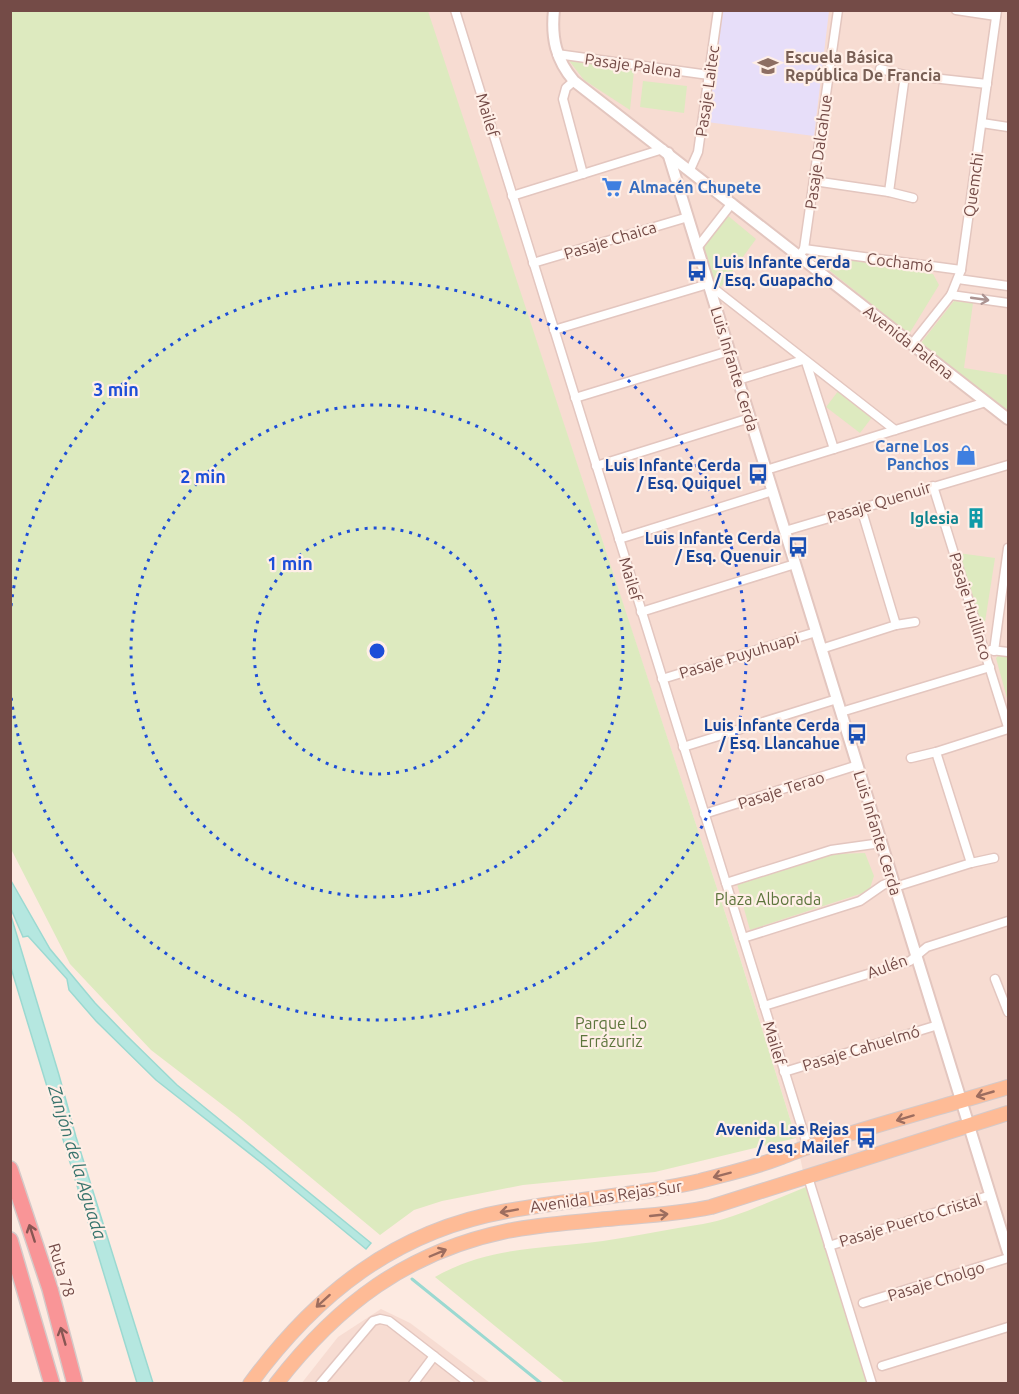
<svg xmlns="http://www.w3.org/2000/svg" width="1019" height="1394" font-family="Ubuntu,sans-serif">
<rect width="100%" height="100%" fill="#fdeae1"/>
<!-- residential -->
<g fill="#f7dcd2">
<path d="M427,11H1008V1383H867L807,1190L796,1138L740,958Z"/>
<path d="M381,1309L410,1323L490,1383L301,1384L338,1337Z"/>
</g>
<!-- education -->
<path fill="#e7def9" d="M722,11H829L814,136L707,122Z"/>
<!-- green -->
<g fill="#ddeabf">
<path d="M11,10L428,11L740,958L796,1138L655,1172L523,1185L442,1201L414,1210L380,1235L237,1116L151,1050L70,964L11,849Z"/>
<path d="M567,58L634,71L630,110L584,80Z"/>
<path d="M643,81L687,86L684,113L640,107Z"/>
<path d="M727,215L756,239L721,287L714,280L702,247Z"/>
<path d="M816,254L933,274L939,285L909,334L814,258Z"/>
<path d="M954,301L973,303L964,368L1008,375V413L921,343Z"/>
<path d="M839,390L873,416L860,433L826,407Z"/>
<path d="M958,553L995,558L983,635Z"/>
<path d="M999,655L1008,656V702L996,658Z"/>
<path d="M865,853L874,876L869,891L750,930L737,884L835,854Z"/>
<path d="M806,1187L867,1383H565L435,1277C489,1246 544,1249 603,1241C636,1236 670,1229 703,1224C736,1218 775,1199 806,1187Z"/>
</g>
<!-- water -->
<g fill="#b5e7e0" stroke="#9bd9d1" stroke-width="1.5">
<path d="M10,879L50,949L95,1003L126,1035L177,1085L371,1243L366,1249L263,1164L156,1080L96,1021L69,990L67,979L28,936L23,937L11,909Z"/>
<path d="M11,916L59,1075L76,1137L153,1383H137L11,968Z"/>
</g>
<g fill="none" stroke-linecap="round" stroke-linejoin="round">
<!-- stream -->
<path stroke="#9bd9d1" stroke-width="3" d="M412,1279L542,1384"/>
<!-- minor casing -->
<g stroke="#e3c6bf" stroke-width="11">
<g id="minor">
<path d="M455,10L808,1147"/>
<path d="M956,10L996,16"/>
<path d="M557,54L709,75"/>
<path d="M880,69L905,75L987,84"/>
<path d="M574,81L566,88L563,99L583,174"/>
<path d="M982,123L1008,127"/>
<path d="M690,170L698,152L718,10"/>
<path d="M814,181L889,192L913,198"/>
<path d="M889,192L905,75"/>
<path d="M512,196L663,149"/>
<path d="M697,248L732,203"/>
<path d="M804,249L961,270"/>
<path d="M799,256L804,249L838,10"/>
<path d="M533,263L688,217"/>
<path d="M958,279L1008,286"/>
<path d="M951,295L1008,303"/>
<path d="M554,330L708,284L895,430"/>
<path d="M912,344L951,295L961,270L997,10"/>
<path d="M806,362L834,449"/>
<path d="M738,380L803,360"/>
<path d="M575,398L729,351"/>
<path d="M596,466L750,418"/>
<path d="M766,470L986,402"/>
<path d="M933,486L1008,727"/>
<path d="M861,508L896,625"/>
<path d="M785,531L1008,465"/>
<path d="M619,539L773,491"/>
<path d="M641,612L795,564"/>
<path d="M821,649L896,625L915,622"/>
<path d="M991,650L1008,652"/>
<path d="M994,651L1008,548"/>
<path d="M662,679L816,632"/>
<path d="M841,712L990,667"/>
<path d="M683,747L837,699"/>
<path d="M936,752L971,863"/>
<path d="M911,758L936,752L1008,729"/>
<path d="M704,814L858,765"/>
<path d="M726,883L831,850L881,843"/>
<path d="M895,887L971,863L994,858"/>
<path d="M743,938L860,901L883,885L893,881"/>
<path d="M995,979L1008,1012"/>
<path d="M764,1006L910,961L927,947L1008,921"/>
<path d="M784,1072L938,1025"/>
<path d="M808,1177L872,1384"/>
<path d="M829,1246L991,1195"/>
<path d="M863,1303L1008,1258"/>
<path d="M882,1366L1008,1327"/>
<path d="M320,1384L373,1321L380,1319L389,1321L470,1384"/>
<path d="M413,1384L434,1356"/>
</g>
</g>
<!-- tertiary casing -->
<g stroke="#e3c6bf" stroke-width="14">
<g id="tertiary">
<path d="M554,10C551,38 556,60 574,81L1008,419"/>
<path d="M668,153L1008,1252"/>
</g>
</g>
<!-- primary casing -->
<g stroke="#d5c9c8" stroke-width="16">
<g id="primary">
<path d="M250,1384C316,1294 395,1231 507,1211C571,1199 636,1196 700,1181C726,1174 753,1168 779,1158C788,1155 798,1150 808,1147C874,1125 942,1107 1008,1087"/>
<path d="M276,1384C338,1304 407,1252 507,1231C537,1225 567,1223 597,1220C636,1216 673,1215 711,1207L1008,1113"/>
</g>
</g>
<!-- motorway casing -->
<g stroke="#d5c9c8" stroke-width="18">
<g id="motorway">
<path d="M10,1169L50,1289L75,1384"/>
<path d="M10,1240L52,1384"/>
</g>
</g>
<!-- minor -->
<use href="#minor" stroke="#fff" stroke-width="8"/>
<!-- tertiary -->
<use href="#tertiary" stroke="#fff" stroke-width="10"/>
<!-- primary -->
<use href="#primary" stroke="#febb96" stroke-width="14"/>
<!-- motorway -->
<use href="#motorway" stroke="#f99597" stroke-width="15"/>
</g>
<!-- one-way arrows -->
<defs><path id="oneway-shaft" d="M-6 0H5M1.5-3L5.5 0L1.5 3" fill="none" stroke-width="1.6" stroke-linecap="round" stroke-linejoin="round" transform="scale(1.5)"/></defs>
<use stroke="#ac9391" href="#oneway-shaft" transform="translate(980 299) rotate(8)"/>
<g stroke="#9d6d5f">
<use href="#oneway-shaft" transform="translate(985 1094) rotate(164)"/>
<use href="#oneway-shaft" transform="translate(905 1118) rotate(163)"/>
<use href="#oneway-shaft" transform="translate(722 1175) rotate(165)"/>
<use href="#oneway-shaft" transform="translate(509 1211) rotate(170)"/>
<use href="#oneway-shaft" transform="translate(659 1215) rotate(-6)"/>
<use href="#oneway-shaft" transform="translate(438 1253) rotate(-23)"/>
<use href="#oneway-shaft" transform="translate(323 1301) rotate(138)"/>
</g>
<g stroke="#885653">
<use href="#oneway-shaft" transform="translate(32 1233) rotate(-108)"/>
<use href="#oneway-shaft" transform="translate(63 1336) rotate(-106)"/>
</g>
<!-- distance rings -->
<g fill="none" stroke="#1d4ed8" stroke-width="3" stroke-dasharray="3 6">
<circle cx="377" cy="651" r="123"/>
<circle cx="377" cy="651" r="246"/>
<path d="M11 606A369 369 0 1 1 11 696"/>
</g>
<!-- icons -->
<defs>
<g id="school-bare" transform="scale(1.62)"><path d="M0-5L7-2L0 1L-7-2ZM-4 1L0 2.5L4 1V4Q0 6-4 4Z" fill="#8d6e63" stroke="#ffefe7" stroke-width="2.5" paint-order="stroke"/></g>
<g id="supermarket-bare" transform="scale(1.62)"><path d="M-6-5.5h2.5l.6 2H6L4.5 2H-2.5L-4.4-4H-6ZM-1.5 3.2a1.3 1.3 0 1 0 .1 0ZM3 3.2a1.3 1.3 0 1 0 .1 0Z" fill="#3f7fe0" stroke="#ffefe7" stroke-width="2.5" paint-order="stroke"/></g>
<g id="bus-bare" transform="scale(1.62)"><path d="M-5-6H5V4H4V6H2V4H-2V6H-4V4H-5ZM-3.5-4V0h7V-4ZM-3.5 1.2v1.5H-2V1.2ZM2 1.2v1.5H3.5V1.2Z" fill="#1a4fb4" stroke="#ffefe7" stroke-width="2.5" paint-order="stroke"/></g>
<g id="shop-bare" transform="scale(1.62)"><path d="M-5-2.5h2.3a2.7 3.5 0 0 1 5.4 0H5L5.5 6h-11ZM-1.5-2.5h3a1.5 2.3 0 0 0-3 0Z" fill="#3f7fe0" stroke="#ffefe7" stroke-width="2.5" paint-order="stroke"/></g>
<g id="building-bare" transform="scale(1.62)"><path d="M-4-6H4V6H1V3H-1V6H-4ZM-2.5-4.3h1.7v1.8h-1.7ZM.8-4.3h1.7v1.8H.8ZM-2.5-1h1.7V.8h-1.7ZM.8-1h1.7V.8H.8Z" fill="#0f9aa8" stroke="#ffefe7" stroke-width="2.5" paint-order="stroke"/></g>
</defs>
<g fill-rule="evenodd">
<use href="#school-bare" x="768" y="66"/>
<use href="#supermarket-bare" x="612" y="187"/>
<use href="#bus-bare" x="697" y="271"/>
<use href="#shop-bare" x="966" y="455"/>
<use href="#bus-bare" x="758" y="474"/>
<use href="#building-bare" x="976" y="518"/>
<use href="#bus-bare" x="798" y="547"/>
<use href="#bus-bare" x="857" y="734"/>
<use href="#bus-bare" x="866" y="1138"/>
</g>
<g text-anchor="middle" dominant-baseline="central" stroke-width="4.5" stroke-linejoin="round" paint-order="stroke">
<!-- education labels -->
<g font-size="16" font-weight="bold" fill="#785e54" stroke="#ffefe7" text-anchor="start">
<text x="785" y="57">Escuela Básica<tspan x="785" dy="18">República De Francia</tspan></text>
</g>
<!-- street labels -->
<g font-size="16" fill="#744b47" stroke="#ffefe7">
<text transform="translate(633 65) rotate(8)">Pasaje Palena</text>
<text transform="translate(707 91) rotate(-82)">Pasaje Laitec</text>
<text transform="translate(488 115) rotate(73)">Mailef</text>
<text transform="translate(818 152) rotate(-82)">Pasaje Dalcahue</text>
<text transform="translate(973 185) rotate(-82)">Quemchi</text>
<text transform="translate(610 240) rotate(-17)">Pasaje Chaica</text>
<text transform="translate(900 262) rotate(7)">Cochamó</text>
<text transform="translate(909 342) rotate(38)">Avenida Palena</text>
<text transform="translate(735 369) rotate(73)">Luis Infante Cerda</text>
<text transform="translate(879 502) rotate(-17)">Pasaje Quenuir</text>
<text transform="translate(631 579) rotate(73)">Mailef</text>
<text transform="translate(971 606) rotate(73)">Pasaje Huillinco</text>
<text transform="translate(739 655) rotate(-17)">Pasaje Puyuhuapi</text>
<text transform="translate(781 790) rotate(-18)">Pasaje Terao</text>
<text transform="translate(878 833) rotate(73)">Luis Infante Cerda</text>
<text transform="translate(887 966) rotate(-20)">Aulén</text>
<text transform="translate(775 1043) rotate(73)">Mailef</text>
<text transform="translate(861 1048) rotate(-17)">Pasaje Cahuelmó</text>
<text transform="translate(606 1196) rotate(-8)">Avenida Las Rejas Sur</text>
<text transform="translate(910 1220) rotate(-17)">Pasaje Puerto Cristal</text>
<text transform="translate(62 1270) rotate(73)">Ruta 78</text>
<text transform="translate(936 1281) rotate(-17)">Pasaje Cholgo</text>
</g>
<!-- shop labels -->
<g font-size="16" font-weight="bold" fill="#366cbe" stroke="#ffefe7" text-anchor="start">
<text x="629" y="187">Almacén Chupete</text>
<text x="949" y="446" text-anchor="end">Carne Los<tspan x="949" dy="18">Panchos</tspan></text>
</g>
<!-- transit labels -->
<g font-size="16" font-weight="bold" fill="#164399" stroke="#ffefe7" text-anchor="end">
<text x="714" y="262" text-anchor="start">Luis Infante Cerda<tspan x="714" dy="18">/ Esq. Guapacho</tspan></text>
<text x="741" y="465">Luis Infante Cerda<tspan x="741" dy="18">/ Esq. Quiquel</tspan></text>
<text x="781" y="538">Luis Infante Cerda<tspan x="781" dy="18">/ Esq. Quenuir</tspan></text>
<text x="840" y="725">Luis Infante Cerda<tspan x="840" dy="18">/ Esq. Llancahue</tspan></text>
<text x="849" y="1129">Avenida Las Rejas<tspan x="849" dy="18">/ esq. Mailef</tspan></text>
</g>
<!-- culture labels -->
<g font-size="16" font-weight="bold" fill="#0d838f" stroke="#ffefe7" text-anchor="end">
<text x="959" y="518">Iglesia</text>
</g>
<!-- park labels -->
<g font-size="16" fill="#5d753c" stroke="#ffefe7">
<text x="768" y="899">Plaza Alborada</text>
<text x="611" y="1023">Parque Lo<tspan x="611" dy="18">Errázuriz</tspan></text>
</g>
<!-- water labels -->
<g font-size="18" font-style="italic" fill="#38746d" stroke="#ffefe7">
<text transform="translate(78 1162) rotate(73)">Zanjón de la Aguada</text>
</g>
</g>
<circle cx="377" cy="651" r="9" fill="#1d4ed8" stroke="#ffefe7" stroke-width="3"/>
<g font-size="18" text-anchor="middle" font-weight="bold" fill="#1d4ed8" stroke="#ffefe7" stroke-width="4.5" stroke-linejoin="round" paint-order="stroke">
<text x="116" y="396">3 min</text>
<text x="203" y="483">2 min</text>
<text x="290" y="570">1 min</text>
</g>
<!-- border -->
<rect width="1019" height="1394" fill="none" stroke="#744b47" stroke-width="24"/>
</svg>
